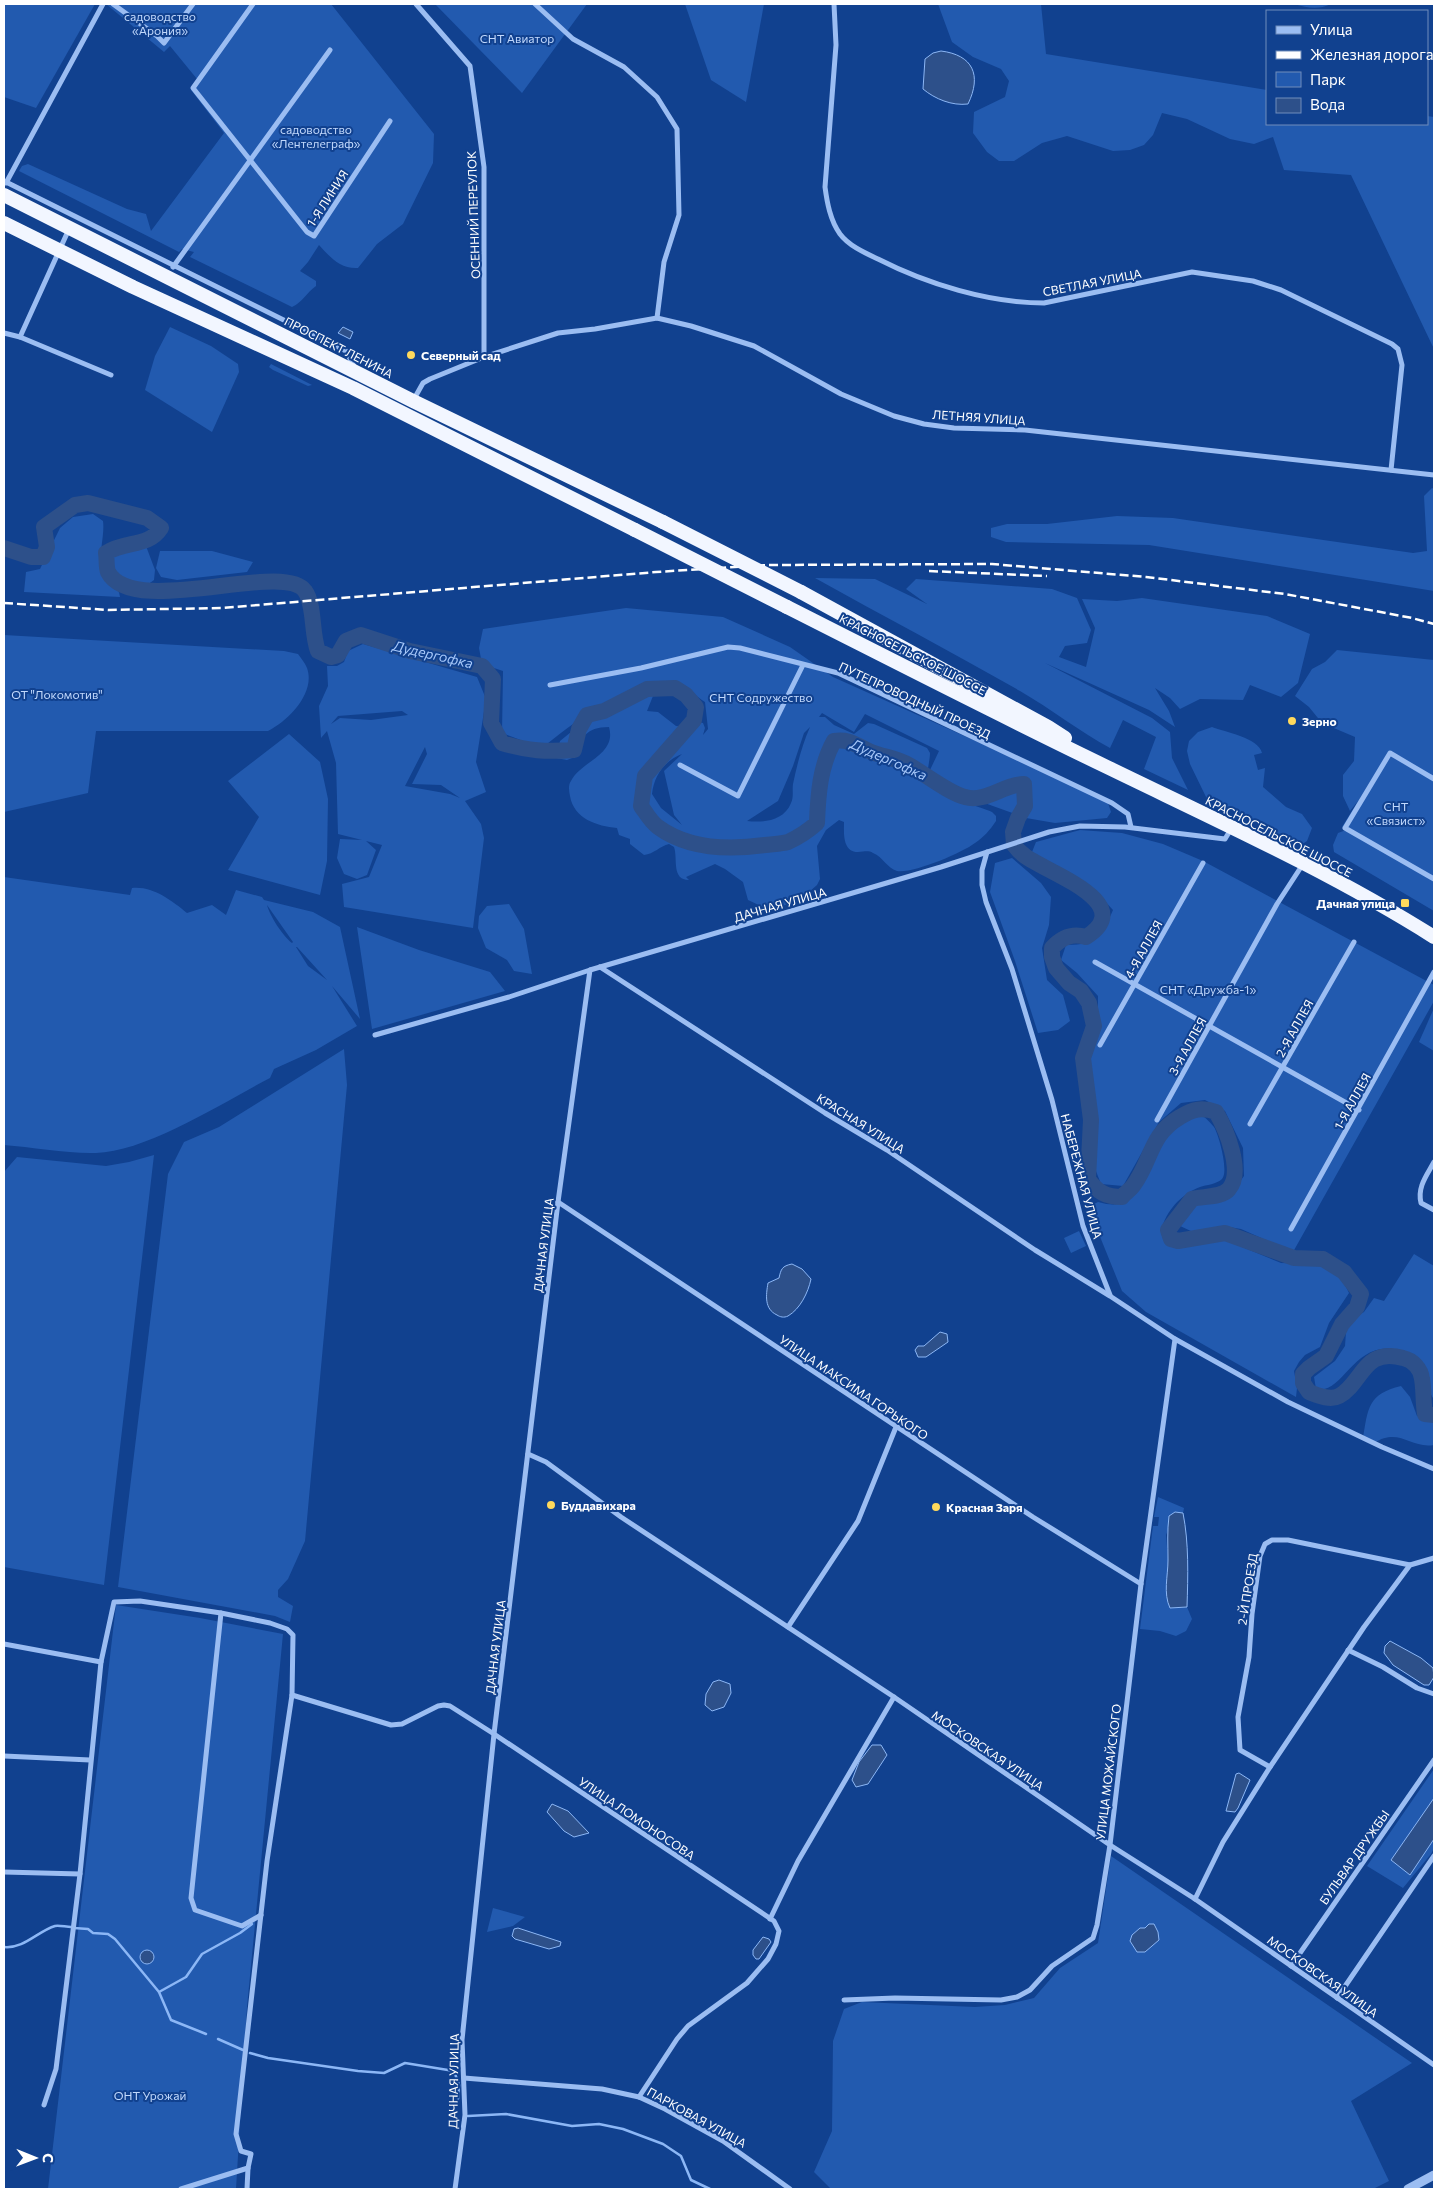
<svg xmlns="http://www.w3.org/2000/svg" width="1438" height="2193" font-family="Commissioner,sans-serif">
<rect width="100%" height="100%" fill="#11418f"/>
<!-- green -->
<g fill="#225aaf" fill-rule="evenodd">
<path d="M4,4H95L36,108L4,97Z"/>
<path d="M106,4H331L434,134L433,163L403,224L377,244L358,268C340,269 330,257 319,245L308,262L300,271L316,281V286C306,293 303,302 292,307L190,257L194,252L182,249L179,252L19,171L22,166L28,164L127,209L146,214L151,231L224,133L191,90L197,79L170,46L164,52Z"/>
<path d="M435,4H587L522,93Z"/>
<path d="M685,4H764L746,102L711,80Z"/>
<path d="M938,4H1041L1046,54L1267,90V124H1427V116L1434,117V349L1351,175L1284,170L1273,137L1254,144L1230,139L1187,119L1162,113L1153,135L1144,145L1130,150L1113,151L1067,136L1042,143L1014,161H999L987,152L973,133L974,112L1005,97L1009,81L1001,69L973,57L952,42Z"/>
<path d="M1294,4H1331C1318,10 1308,8 1294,4Z"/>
<path d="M170,327L211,346L238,364L239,372L212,432L145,390L155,356Z"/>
<path d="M271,364L312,385L308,386L273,370L269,367Z"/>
<path d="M1432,488L1434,489V591L1149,545L1006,542L991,537V528L1007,524H1047L1117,516L1173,518L1413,553L1427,551L1424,496Z"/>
<path d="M93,514L103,521C105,535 98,556 102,568C106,580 119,584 120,597L24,592L26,572L40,569L60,528L73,517Z"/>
<path d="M146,546L155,570L154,580C151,582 147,585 144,586C127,591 112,571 112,557L120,550Z"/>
<path d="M160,551H212L253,562L247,572L177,580L161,577L156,568Z"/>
<path d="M815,578L875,579L927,604L906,589L916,579L1052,589L1077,598L1091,630L1087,643L1065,646L1059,657L1086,667L1095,628L1082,599L1117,601L1142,598L1267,616L1310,634L1298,683L1281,697L1250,685L1243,700L1200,699L1180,709L1170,698L1155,688L1169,711L1175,727L1149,710L1045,663L1152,718L1170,732L1172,758L1188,790L1144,769L1156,737L1123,720L1110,748C1079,731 1051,709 1020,691C952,652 883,616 815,578Z"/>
<path d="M626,608L723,617L790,647L833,677L1107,800L1111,812L1107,818L1055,823L1026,818L965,796L930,770L939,751L865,714L854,732L822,713L819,717H825L834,725L854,734L868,723L874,724L927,748L930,753C930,761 926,773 928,781C931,794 979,806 992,812L996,816V821C990,830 984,837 975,843C962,853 912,874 897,871C887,868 883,857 873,853C868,850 864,852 858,852C842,852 844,832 844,822L839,820L826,830L817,846L820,879L817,885L809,892L785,905L769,910L748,900L743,882L725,869L715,864L686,877L689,880C671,880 678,858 674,847L669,844C660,846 654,854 644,855L630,844V839L619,835L617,828C597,826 574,819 570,796C569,791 568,785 571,781C581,761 617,755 609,727C585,727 582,738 572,758L567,760L556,758L560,741L587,719L612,705L650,691L653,696L647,711L658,712L676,726L687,727L698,722L703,723L705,728L703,735L708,729L705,702C698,698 690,689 682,687C634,674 577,720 542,748L502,733L503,671L482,664L479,648L483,629ZM810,727C802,745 797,765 793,784C792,790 794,797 791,803C784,821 763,823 747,821L778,801L793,766L804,733ZM682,754L664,771L674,815L682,825L661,808L652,794C654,776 664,761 682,754Z"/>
<path d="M4,635L284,651L298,654C301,658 305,663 307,668C316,693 288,721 268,731H96L88,793L4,812Z"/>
<path d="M363,644L477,677L486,699L476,762L486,792L465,801L481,824L484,838L473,928L344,907L342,884L369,877L382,845L366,841L376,850L367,875L357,879L344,874L337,858L340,839L362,840L338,834L336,763L327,731L321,738L319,706L328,686L327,666H337L344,662L348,651ZM402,711L408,715L371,720L340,718L331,724L338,716ZM425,747L427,754L412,784L441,785L460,798L450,794L405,786Z"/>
<path d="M1337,650L1434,660V911L1334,852L1333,845L1338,833L1346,830L1342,827L1358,801L1350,811L1343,796V775L1354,761L1355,737L1322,723L1309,707L1295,696L1312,669L1325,662Z"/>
<path d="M1212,727C1225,732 1259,738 1262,753L1254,755L1258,770L1265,768L1263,787L1286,807L1302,814L1312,828L1307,841L1301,845L1207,799L1190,764L1187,751L1189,741L1198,732Z"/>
<path d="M289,734L320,762L328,799L327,861L320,895L228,870L259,817L228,781Z"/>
<path d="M1080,830L1122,833L1163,844L1203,861L1434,985V1001L1293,1252L1241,1229L1223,1226L1193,1232L1178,1225L1199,1202L1230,1195L1244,1176L1243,1148L1225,1111L1205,1100L1181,1103L1159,1122L1123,1186L1101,1184L1094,1166L1095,1122L1090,1060L1098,1027V996L1077,973L1061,960L1066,945C1099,944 1100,939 1113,910C1092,885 1060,870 1032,852L1036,842Z"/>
<path d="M1012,858L1041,883L1051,897L1049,925L1042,948L1047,980L1063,995L1070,1021L1058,1030L1038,1033L1015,961L990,892L995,863Z"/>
<path d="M4,877L130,895L132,888C153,886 171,900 187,913L212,905L226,915L236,890L262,897L264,900L313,912L340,927L360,1019L332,986L357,1026L316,1050L274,1069L270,1078C224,1102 146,1152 96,1153C69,1154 32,1147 4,1145ZM267,905L293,942L292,943C282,935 270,916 267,905ZM296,947H297L327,980L308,966Z"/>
<path d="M509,904L524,929L532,974L514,971L507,960L486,948L478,928L479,916L487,906Z"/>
<path d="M357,927L419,950L490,972L505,991L372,1029Z"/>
<path d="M1434,1008V1051L1419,1042Z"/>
<path d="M344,1049L347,1085L305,1541L288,1579L278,1590V1597L293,1606L290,1622L275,1616L118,1587L168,1174L184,1142L219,1127Z"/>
<path d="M1197,1112C1204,1116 1209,1121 1214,1127C1219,1135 1229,1172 1222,1179C1217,1184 1206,1185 1200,1187C1180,1195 1166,1211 1161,1231L1164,1239L1172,1244H1195L1209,1239H1223L1281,1263L1320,1264L1342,1279L1349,1293L1329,1323L1320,1347L1305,1355L1299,1362L1294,1371L1297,1388L1296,1397L1146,1312L1122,1291L1088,1207L1098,1202C1145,1216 1142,1168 1157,1142C1167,1127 1181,1119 1197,1112Z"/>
<path d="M154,1155L104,1585L4,1567V1172L17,1157L106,1166L129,1162Z"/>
<path d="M1079,1231L1086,1246L1071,1253L1064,1238Z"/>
<path d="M1414,1254L1434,1266V1399C1430,1395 1430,1390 1429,1385C1424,1364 1417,1353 1394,1349C1352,1343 1343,1395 1316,1389L1314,1377L1335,1361L1345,1346L1346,1332L1354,1318L1364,1312L1374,1298L1384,1301Z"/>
<path d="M1401,1386L1410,1397L1417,1416L1427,1419L1434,1417V1445C1410,1449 1400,1427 1374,1443L1363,1438C1368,1408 1368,1394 1401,1386Z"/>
<path d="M1158,1497L1184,1508L1183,1513L1175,1512L1166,1535L1168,1559L1181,1608L1187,1607L1192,1619L1186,1631L1176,1636L1160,1631L1140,1629L1153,1526H1158L1159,1517H1154Z"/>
<path d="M116,1605L200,1618L283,1634L247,2007L236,2189H48Z"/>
<path d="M1434,1769V1798L1391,1860L1410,1875L1434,1839V1848L1431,1854L1403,1888L1367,1866Z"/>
<path d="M1111,1856L1412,2063L1351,2101L1389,2181L1373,2189H831L814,2172L832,2131L833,2041L844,2009L862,2002L975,2007L1005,2005L1034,1998L1060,1968L1098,1943Z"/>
<path d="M493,1908L525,1917L513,1926L487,1932Z"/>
</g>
<!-- water -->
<g fill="#2d508a" stroke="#8cb7f6">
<path d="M941,51C973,55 982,75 968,104C952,106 935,99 923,89L925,59L933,53Z"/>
<path d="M343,327L353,332L350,339L338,333Z"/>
<path d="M792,1264L802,1269L811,1279C808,1293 800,1309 788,1316C784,1318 780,1317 777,1315C764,1309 766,1295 768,1283L779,1278C781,1269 782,1266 792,1264Z"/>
<path d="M940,1332L947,1334L948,1342L926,1357H918L915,1350L918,1346H924Z"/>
<path d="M1175,1512L1183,1513C1189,1543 1188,1576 1187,1607L1170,1608C1163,1593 1168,1576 1168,1560C1168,1545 1167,1531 1169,1516Z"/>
<path d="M1390,1641L1421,1658L1433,1668L1434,1677L1429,1685H1424L1393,1665L1384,1653L1385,1646Z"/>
<path d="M719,1680L730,1684L731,1693L724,1707L712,1711L705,1705L706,1694L713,1682Z"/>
<path d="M872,1745H881L887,1755L868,1784L856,1787L852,1780L859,1762Z"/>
<path d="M1239,1773L1250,1780L1238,1808L1235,1812L1226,1811L1236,1774Z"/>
<path d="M1434,1798V1839L1410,1875L1391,1860Z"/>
<path d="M552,1804L568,1811L589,1833L574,1837L564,1831L547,1812Z"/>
<path d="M1149,1924H1154L1158,1932L1159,1940L1145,1952H1137L1130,1941L1132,1935L1140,1928H1145Z"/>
<path d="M518,1928L561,1942L560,1946L549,1949L515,1939L512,1936L514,1929Z"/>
<path d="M763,1937L769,1939L771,1942L759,1959H756L753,1955V1950Z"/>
<circle cx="147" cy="1957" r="7"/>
</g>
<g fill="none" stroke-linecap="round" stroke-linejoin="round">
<!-- stream -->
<g stroke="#8cb7f6" stroke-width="2.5">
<path d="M74,1928L88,1929L93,1933L108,1934L115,1939L159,1992L171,2020L206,2034"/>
<path d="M4,1947C24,1949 38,1931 55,1926C59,1925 66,1927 71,1927"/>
<path d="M159,1992L186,1977L202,1954L240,1933L252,1924"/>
<path d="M218,2039L243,2050"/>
<path d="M250,2053L268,2058L358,2071L384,2073L405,2063L454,2071L459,2085L458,2099"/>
<path d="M468,2116L506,2114L572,2126L599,2124L623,2129L663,2144L681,2156L691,2180L710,2189"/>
</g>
<!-- river -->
<path stroke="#2d508a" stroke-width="16" d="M4,548L31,557H43L47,547L44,527L75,505L88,503L147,518L161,528C148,548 126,540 106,553C107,558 106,567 108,572C132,619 284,560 305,591C315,605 311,633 318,651L331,657L338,655L346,641L361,635L410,651L482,666L493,679L491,723L502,743C528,751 546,752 574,750L579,729L587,715L604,711L647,689L675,688L686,695L696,707L694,720L645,776L641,806C646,813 651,822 658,827C688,849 730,850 765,845C772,844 781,844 788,842C799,837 808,831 817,823C818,795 820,766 834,741C851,739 855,745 869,751C881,756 894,758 905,763C923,772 948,793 965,797C986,803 1004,784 1024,784L1025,806L1018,818L1013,832L1014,845C1017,849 1021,853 1025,856C1046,872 1140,903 1086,937C1072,933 1062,937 1052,948V957L1056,968L1069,983L1081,991L1089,1003L1094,1026L1083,1058L1091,1120L1088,1179C1097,1192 1106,1197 1122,1197C1125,1193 1130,1190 1133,1186C1152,1161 1149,1135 1180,1117C1193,1109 1202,1107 1216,1112C1226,1129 1244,1172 1229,1189C1222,1198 1202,1196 1192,1199L1168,1230L1171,1239L1178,1241L1225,1233L1294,1258L1323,1259L1344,1272L1361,1294L1357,1307L1342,1324L1326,1356L1309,1368L1303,1374V1383L1309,1392C1317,1395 1330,1401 1339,1396C1363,1383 1363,1347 1403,1358C1413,1360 1421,1369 1422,1379C1424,1390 1423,1402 1425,1414L1434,1415"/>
<!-- minor -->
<g stroke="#9bbdf2" stroke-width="5">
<path d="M113,4L157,36L164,43L193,4"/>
<path d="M253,4L193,88L307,232L314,236L390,121"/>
<path d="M416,4L470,66L484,167V357"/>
<path d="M535,4L573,39L624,67L657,97L677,129L679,215L664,262L657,318"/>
<path d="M834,4L836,45L825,187C827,202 830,220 840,234C849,246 865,253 878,259C927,284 989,303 1044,303L1192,272L1253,281L1281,290L1392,344L1398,349L1402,365L1391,470"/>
<path d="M4,181L346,351L355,368"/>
<path d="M6,183L103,4"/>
<path d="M173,267L330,50"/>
<path d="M4,333L20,337L111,375"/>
<path d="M20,337L69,229"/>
<path d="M414,399L423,383L430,379L484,357L558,333L595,329L657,318L691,326L754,346L841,394L894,416L924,424L954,428L1025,430L1434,475"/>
<path d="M550,685L641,668L728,647L740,648L838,673L1112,803L1128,814L1131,827"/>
<path d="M680,765L738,796L803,665"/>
<path d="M1434,779L1390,753L1345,828L1434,879"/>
<path d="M987,852L982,870V885L986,902L1012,969L1052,1100L1083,1226L1110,1295"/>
<path d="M1095,962L1359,1110"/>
<path d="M600,967L825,1113L887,1150L1035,1250L1110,1296L1175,1339L1288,1402L1382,1447L1434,1469"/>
<path d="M375,1035L509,997L590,970L941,867L1049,832L1080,826L1125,827L1225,839L1231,829"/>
<path d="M1100,1045L1203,863"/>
<path d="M1157,1120L1277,904L1303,864"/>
<path d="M1250,1124L1354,942"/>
<path d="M1434,1162C1427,1175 1417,1187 1421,1203L1434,1210"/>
<path d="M558,1202L1033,1517L1141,1584"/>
<path d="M1291,1229L1434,972"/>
<path d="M528,1454L546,1462L621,1517L894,1697L1110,1845L1195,1899L1434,2065"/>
<path d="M221,1613L191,1898L195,1910L242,1926L261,1915"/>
<path d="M788,1627L858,1521L896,1427"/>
<path d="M4,1644L101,1662"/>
<path d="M1348,1650L1383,1667L1417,1688L1434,1694"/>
<path d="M292,1695L391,1725L402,1724L438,1706L444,1705L450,1706L494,1734L774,1921L779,1931L776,1944L768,1959L747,1983L688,2026L677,2039L639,2097"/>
<path d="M4,1756L90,1760"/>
<path d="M1270,1767L1240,1750L1238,1717L1249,1657L1252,1614L1260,1556L1265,1544L1272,1540H1288L1410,1565"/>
<path d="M4,1872L80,1874"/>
<path d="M1195,1899L1223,1842L1270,1767L1364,1627L1410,1565L1434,1558"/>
<path d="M770,1919L798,1861L894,1697"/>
<path d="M1291,1966L1434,1760"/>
<path d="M1337,1998L1434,1856"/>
<path d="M844,2000L895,1998L1001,2000L1017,1997L1030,1990L1052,1966L1093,1938L1097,1925L1110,1845L1141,1584L1175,1339"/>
<path d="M464,2078L602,2089L639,2097L665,2109L723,2141L790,2189"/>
<path d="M44,2105L56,2069L80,1874L101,1662L114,1602L140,1601L221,1613L270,1623L287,1629L293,1635L292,1695L267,1861L236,2134L241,2151L251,2154L248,2168L247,2189"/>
<path d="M181,2189L248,2168"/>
<path d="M455,2189L465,2115L462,2040L494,1734L558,1202L590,970"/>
</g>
<!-- tertiary -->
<path stroke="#9bbdf2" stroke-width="9" d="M1408,2189L1434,2175"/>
<!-- trunk -->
<g stroke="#f2f6ff" stroke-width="14">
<path d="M4,195L413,401L663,522"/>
<path d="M4,223L133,287L353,388L635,530"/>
<path d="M801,592L1048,727L1065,738"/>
<path d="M787,607C894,661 1001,716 1109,768C1218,821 1331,872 1434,937"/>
</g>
<!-- rail -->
<g stroke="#fff" stroke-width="2.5" stroke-dasharray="9 4" stroke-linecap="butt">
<path d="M929,571L1047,576"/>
<path d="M4,603L108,610L222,608L656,572L768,565L992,564L1146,577L1285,594L1412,618L1434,624"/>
</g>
<!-- trunk-bridge -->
<g stroke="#f2f6ff" stroke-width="14">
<path d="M663,522L801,592"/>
<path d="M635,530L787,607"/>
</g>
</g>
<!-- markers -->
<g fill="#ffd95c" stroke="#11418f" stroke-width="2">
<circle cx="411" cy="355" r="5"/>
<circle cx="1292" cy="721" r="5"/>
<rect x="1400" y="898" width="10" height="10" rx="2.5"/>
<circle cx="551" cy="1505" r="5"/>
<circle cx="936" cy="1507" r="5"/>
</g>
<g text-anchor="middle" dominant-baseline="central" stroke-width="4" stroke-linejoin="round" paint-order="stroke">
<!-- park labels -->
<g font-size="12" fill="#c2d9fd" stroke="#11418f">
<text x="160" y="16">садоводство<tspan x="160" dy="14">«Арония»</tspan></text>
<text x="517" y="38">СНТ Авиатор</text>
<text x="316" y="129">садоводство<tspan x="316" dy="14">«Лентелеграф»</tspan></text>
<text x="57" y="694">ОТ "Локомотив"</text>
<text x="761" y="697">СНТ Содружество</text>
<text x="1396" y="806">СНТ<tspan x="1396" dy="14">«Связист»</tspan></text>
<text x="1208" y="989">СНТ «Дружба-1»</text>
<text x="150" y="2095">ОНТ Урожай</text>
</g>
<!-- street labels -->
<g font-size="12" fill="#fff" stroke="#11418f">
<text transform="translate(327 198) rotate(-57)">1-Я ЛИНИЯ</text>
<text transform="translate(473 215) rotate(-92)">ОСЕННИЙ ПЕРЕУЛОК</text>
<text transform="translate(1092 282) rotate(-11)">СВЕТЛАЯ УЛИЦА</text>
<text transform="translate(339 347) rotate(27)">ПРОСПЕКТ ЛЕНИНА</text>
<text transform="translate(979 417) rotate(4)">ЛЕТНЯЯ УЛИЦА</text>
<text transform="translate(913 654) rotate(27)">КРАСНОСЕЛЬСКОЕ ШОССЕ</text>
<text transform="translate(915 700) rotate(25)">ПУТЕПРОВОДНЫЙ ПРОЕЗД</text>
<text transform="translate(1279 836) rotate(27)">КРАСНОСЕЛЬСКОЕ ШОССЕ</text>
<text transform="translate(780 904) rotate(-16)">ДАЧНАЯ УЛИЦА</text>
<text transform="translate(1143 949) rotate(-61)">4-Я АЛЛЕЯ</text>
<text transform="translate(1294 1028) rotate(-61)">2-Я АЛЛЕЯ</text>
<text transform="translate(1187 1046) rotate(-61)">3-Я АЛЛЕЯ</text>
<text transform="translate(1352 1101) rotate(-61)">1-Я АЛЛЕЯ</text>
<text transform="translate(861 1123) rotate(32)">КРАСНАЯ УЛИЦА</text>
<text transform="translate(1082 1176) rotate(75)">НАБЕРЕЖНАЯ УЛИЦА</text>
<text transform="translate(543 1245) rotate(-83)">ДАЧНАЯ УЛИЦА</text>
<text transform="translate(854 1387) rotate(34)">УЛИЦА МАКСИМА ГОРЬКОГО</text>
<text transform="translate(1247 1589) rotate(-81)">2-Й ПРОЕЗД</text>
<text transform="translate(495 1647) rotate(-83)">ДАЧНАЯ УЛИЦА</text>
<text transform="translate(988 1750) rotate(34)">МОСКОВСКАЯ УЛИЦА</text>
<text transform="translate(1108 1772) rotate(-83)">УЛИЦА МОЖАЙСКОГО</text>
<text transform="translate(637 1818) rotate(34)">УЛИЦА ЛОМОНОСОВА</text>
<text transform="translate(1354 1857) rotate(-55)">БУЛЬВАР ДРУЖБЫ</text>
<text transform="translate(1323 1976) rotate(35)">МОСКОВСКАЯ УЛИЦА</text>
<text transform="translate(453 2081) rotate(-89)">ДАЧНАЯ УЛИЦА</text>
<text transform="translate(697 2117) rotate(29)">ПАРКОВАЯ УЛИЦА</text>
</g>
<!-- poi labels -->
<g font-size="12" font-weight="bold" fill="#fff" stroke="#11418f" text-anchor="start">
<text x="421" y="355">Северный сад</text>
<text x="1302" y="721">Зерно</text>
<text x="1395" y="903" text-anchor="end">Дачная улица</text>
<text x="561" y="1505">Буддавихара</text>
<text x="946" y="1507">Красная Заря</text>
</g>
<!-- water labels -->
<g font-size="14" font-style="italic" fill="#a7c8fa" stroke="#11418f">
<text transform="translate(433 654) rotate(13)">Дудергофка</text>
<text transform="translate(889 759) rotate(24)">Дудергофка</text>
</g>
</g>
<!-- border -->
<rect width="1438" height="2193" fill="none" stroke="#ffffff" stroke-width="10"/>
<!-- legend -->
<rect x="1266" y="10" width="162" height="115" fill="#11418f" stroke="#708dbc"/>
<rect x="1276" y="26" width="25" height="8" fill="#9bbdf2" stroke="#708dbc"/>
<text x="1310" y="35" font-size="15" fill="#ffffff">Улица</text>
<rect x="1276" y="51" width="25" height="8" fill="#ffffff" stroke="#708dbc"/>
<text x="1310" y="60" font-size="15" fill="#ffffff">Железная дорога</text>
<rect x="1276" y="72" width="25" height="15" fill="#225aaf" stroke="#708dbc"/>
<text x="1310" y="85" font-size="15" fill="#ffffff">Парк</text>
<rect x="1276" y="98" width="25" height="15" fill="#2d508a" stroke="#708dbc"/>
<text x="1310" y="110" font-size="15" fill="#ffffff">Вода</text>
<!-- north arrow -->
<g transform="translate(35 2158) rotate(91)" stroke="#11418f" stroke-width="4" paint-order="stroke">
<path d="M0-4L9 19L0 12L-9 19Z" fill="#ffffff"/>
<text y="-8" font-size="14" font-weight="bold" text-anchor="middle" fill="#ffffff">С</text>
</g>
</svg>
